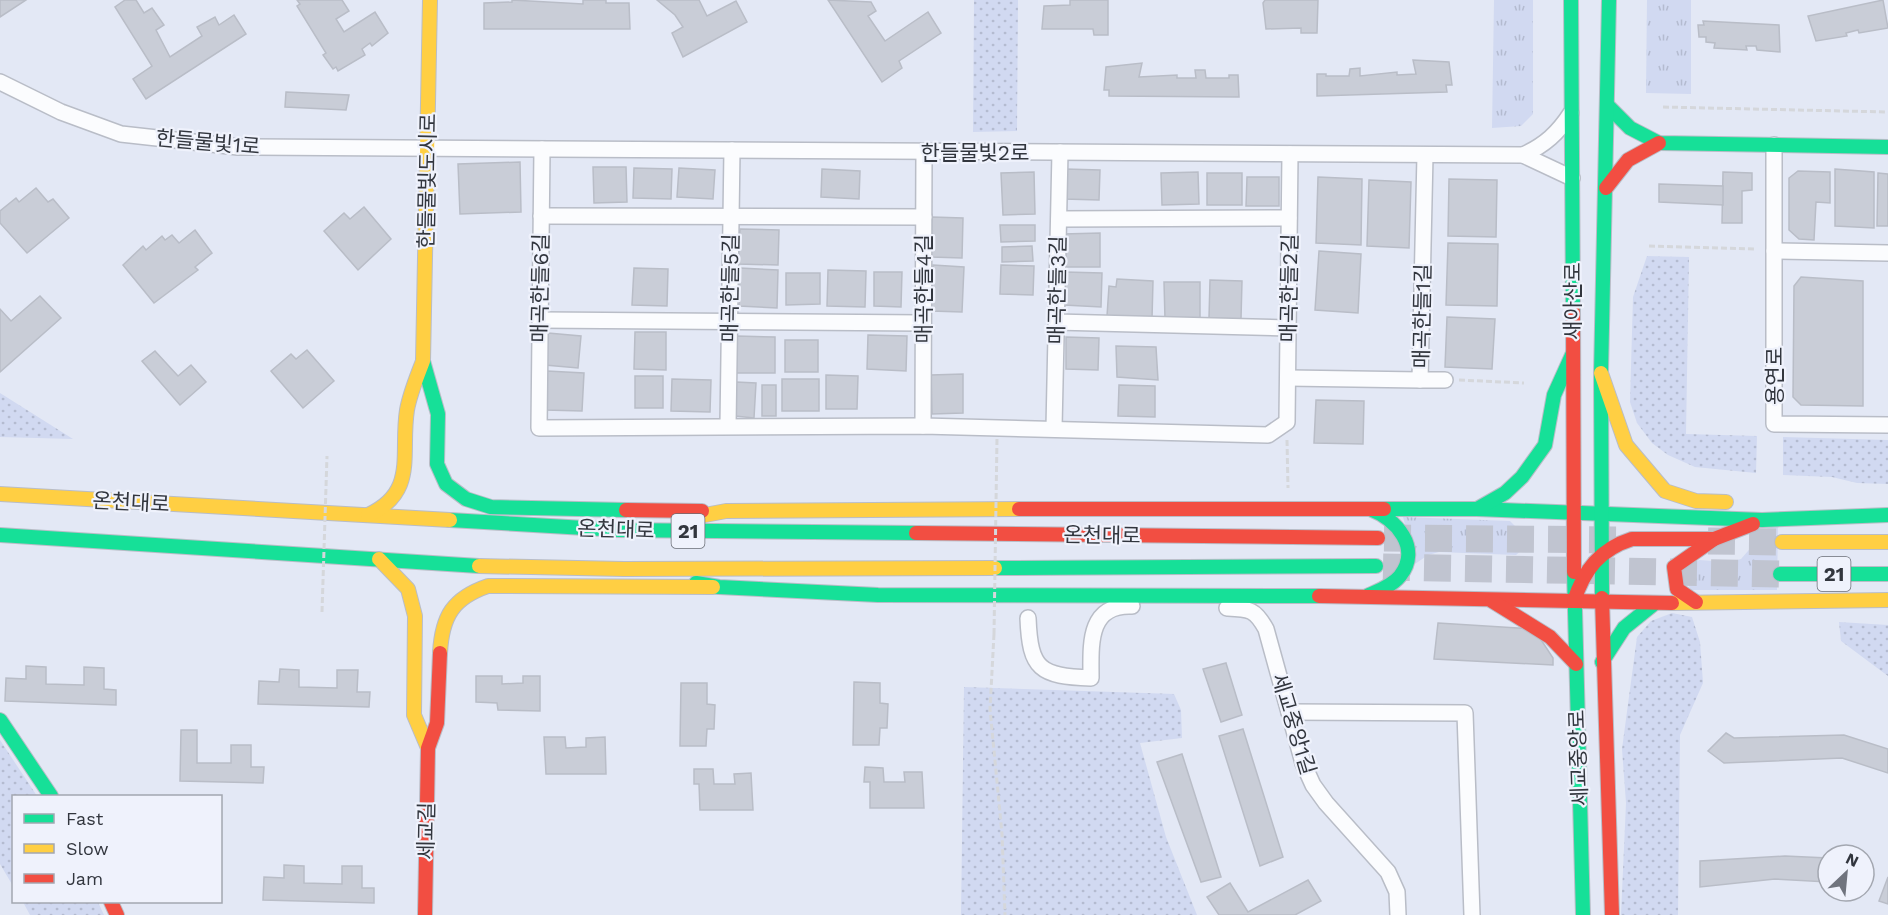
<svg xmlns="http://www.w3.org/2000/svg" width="1888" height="915" font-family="'Work Sans','Noto Sans KR',sans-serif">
<defs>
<pattern id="grass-tufts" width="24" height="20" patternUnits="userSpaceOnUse" patternTransform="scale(1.5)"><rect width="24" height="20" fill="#d1d9f1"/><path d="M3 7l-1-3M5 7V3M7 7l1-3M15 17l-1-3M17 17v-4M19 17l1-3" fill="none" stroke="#b4bbd0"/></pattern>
<pattern id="park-dots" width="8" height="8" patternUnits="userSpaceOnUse" patternTransform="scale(1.5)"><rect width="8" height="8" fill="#d1d9f1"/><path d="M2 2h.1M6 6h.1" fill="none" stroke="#b4bbd0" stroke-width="1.8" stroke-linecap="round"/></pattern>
</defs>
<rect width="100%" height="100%" fill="#e3e8f5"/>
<!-- grass -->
<g fill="url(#grass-tufts)">
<path d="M1494,0H1533V114L1521,126L1492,128Z"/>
<path d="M1647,0H1691V94L1646,93Z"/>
<path d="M1403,517L1510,521L1520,531L1523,549L1516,555L1439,552L1428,555L1415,564Z"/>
<path d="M1778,525L1777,590H1691L1681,572L1699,560L1729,562L1741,559L1768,528Z"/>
</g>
<!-- park -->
<g fill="url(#park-dots)">
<path d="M974,0H1018L1017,131L973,132Z"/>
<path d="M1647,256L1689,257L1686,434L1757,436L1756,473L1695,467L1668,455L1652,443L1637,423L1630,402L1633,297Z"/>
<path d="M0,393L73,439L0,437Z"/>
<path d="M1783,437L1888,440V484L1857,483L1832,477L1783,475Z"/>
<path d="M1672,613L1692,617L1700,642L1703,683L1680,735L1678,915H1621L1626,803L1622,749L1637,637L1651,621Z"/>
<path d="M1839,622L1888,625V676L1841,641Z"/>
<path d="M964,687L1174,694L1181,710L1182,738L1140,743L1166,837L1197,915H961Z"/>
<path d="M0,740L37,796H14L13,886L0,864Z"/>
<path d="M23,902H98L104,915H30Z"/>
</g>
<!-- building -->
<g fill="#c9cdd7" stroke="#b9bdc7" stroke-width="1.5">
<path d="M0,0H26L0,17Z"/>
<path d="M125,0H136L144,13L152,8L164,25L156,30L170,57L202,36L197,27L215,17L219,25L234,15L246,34L146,99L133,79L152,66L115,7Z"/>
<path d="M297,0H342L349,11L336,19L344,32L375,12L388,33L372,46L370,43L362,49L365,55L338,71L336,67L333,69L323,55L326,53L297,6L300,4Z"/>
<path d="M512,0L583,4V0H606V3H629L630,29H484V3L512,2Z"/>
<path d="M657,0H699L707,16L736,1L747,22L683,57L672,33L683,27L675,15Z"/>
<path d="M828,0L871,2L876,11L868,16L885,41L928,12L941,33L899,61L902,68L882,82Z"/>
<path d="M1070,0H1108V35H1094L1093,29H1042L1044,6L1070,5Z"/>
<path d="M1265,0H1318L1317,33H1301V28L1266,29L1263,3Z"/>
<path d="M1883,0L1888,28L1859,33L1858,30L1846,33L1847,36L1816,41L1808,16Z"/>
<path d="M1703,21L1779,25L1780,52L1757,50L1756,46H1746L1747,50L1714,48L1715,43L1706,42V37H1699L1698,25H1704Z"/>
<path d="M1413,60L1449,62L1452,85H1446L1447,92L1317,96V74H1326V76H1349L1350,69L1360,68V76L1397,72V75L1416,74Z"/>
<path d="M1142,63L1139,77L1177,75V78H1196L1195,70H1205L1206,78H1229V75H1238L1239,97L1109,96V90H1104L1106,67Z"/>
<path d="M286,92L349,95L346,110L285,107Z"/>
<path d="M520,162L521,212L460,214L458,164Z"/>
<path d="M593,167H626L627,202L594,203Z"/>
<path d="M634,168L672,169L671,199L633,198Z"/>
<path d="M679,168L715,170L713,199L677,197Z"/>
<path d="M822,169L860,171L859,199L821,197Z"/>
<path d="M1065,169L1100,170L1099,200L1064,199Z"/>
<path d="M1835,169L1874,172V228L1835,226Z"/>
<path d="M1798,171L1830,172V203L1816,202L1814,240L1799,239L1789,230V178Z"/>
<path d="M1034,172L1035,214L1003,215L1001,173Z"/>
<path d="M1198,172L1199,204L1162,205L1161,173Z"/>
<path d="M1723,172L1752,173V190L1742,191V223H1722Z"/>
<rect x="1207" y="173" width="35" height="32"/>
<path d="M1878,173L1888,174V226H1877Z"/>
<path d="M1247,177H1279V206H1246Z"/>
<path d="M1318,177L1362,179L1361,245L1316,243Z"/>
<path d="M1449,179L1497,180L1496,237L1448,236Z"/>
<path d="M1369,180L1411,182L1409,248L1367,246Z"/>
<path d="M1659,184L1723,186V205L1659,202Z"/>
<path d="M36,188L48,202L53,199L69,218L27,253L0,223V211L16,198L19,202Z"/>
<path d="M364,207L391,239L358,270L324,231L344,213L350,219Z"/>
<path d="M932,217L963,218L962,258L931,257Z"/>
<path d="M1000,225H1035V241L1001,242Z"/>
<path d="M740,229L779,230L778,265L738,264Z"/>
<path d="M195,230L212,253L195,267L198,270L154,303L123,265L143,246L146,250L162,236L165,240L172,235L179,243Z"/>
<path d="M1100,233V267H1063V234Z"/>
<path d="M1448,243L1498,244L1497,306L1446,305Z"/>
<path d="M1032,246L1033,261L1002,262V247Z"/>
<path d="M1319,251L1361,254L1358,313L1315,310Z"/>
<path d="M933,265L964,267L962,312L931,311Z"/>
<path d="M1001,265L1034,266L1033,295L1000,294Z"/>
<path d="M634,268L668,269L667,306L632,305Z"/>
<path d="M740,268L778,270L777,308L739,306Z"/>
<path d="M828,270L866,271L865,307L827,306Z"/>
<path d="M874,272H902L901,307L874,306Z"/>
<path d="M1065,272L1102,273L1101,307L1064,305Z"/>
<path d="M786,273H820V304L786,305Z"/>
<path d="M1801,277L1863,281V406L1801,405L1793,397L1794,286Z"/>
<path d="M1117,279L1153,281L1152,319L1107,316L1109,286L1116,287Z"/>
<path d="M1210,280L1242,281L1241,319L1209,318Z"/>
<path d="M1164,282H1200V319H1165Z"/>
<path d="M40,296L61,318L0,372V309L11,321Z"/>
<path d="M1447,317L1495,319L1492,369L1445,367Z"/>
<path d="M635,332H666V370L634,369Z"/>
<path d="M548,333L581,336L578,368L545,365Z"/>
<path d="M868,335L907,336L906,371L867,369Z"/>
<path d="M737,336L775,337V373H736Z"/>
<path d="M1066,337L1099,338L1098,370L1066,369Z"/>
<rect x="785" y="340" width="33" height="32"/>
<path d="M1116,346L1156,347L1158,380L1117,377Z"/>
<path d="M307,350L334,381L303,408L271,371L291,354L296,359Z"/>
<path d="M155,351L178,376L191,365L206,382L180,405L142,361Z"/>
<path d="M547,371L584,373L582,411L545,410Z"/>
<path d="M963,374V413L932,414L931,375Z"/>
<path d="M826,375L858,376L857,409H826Z"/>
<rect x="635" y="376" width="28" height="32"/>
<path d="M672,379L711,380L710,412L671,411Z"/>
<rect x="782" y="379" width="37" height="32"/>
<path d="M736,382L756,383L754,418L735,416Z"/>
<rect x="762" y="385" width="14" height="31"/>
<path d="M1119,385L1155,386V417L1118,416Z"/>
<path d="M1316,400L1364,401L1363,444L1314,443Z"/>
<path d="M1438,623L1534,629L1553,658V665L1434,659Z"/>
<path d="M1226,663L1242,715L1221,722L1203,669Z"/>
<path d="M26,666L46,667V684L84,685V667L104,668V689L116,690V705L5,701L6,678L26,679Z"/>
<path d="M280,669L299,670V687L337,688V670H358L357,692H370L369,707L258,704L259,681L279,682Z"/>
<path d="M476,676H502V684L523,683V676H540V711L498,710L497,703L476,702Z"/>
<path d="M854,682L880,683V703L888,704L887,728H880L879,745H853Z"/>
<path d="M681,683H707V704L715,705L714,729H707L706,746H680Z"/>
<path d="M1243,729L1283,857L1260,866L1219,736Z"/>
<path d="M181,730H197V763H231V745H251V767H264L263,783L180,781Z"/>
<path d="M1726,733L1734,738L1844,735L1888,749V773L1842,758L1724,763L1708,751Z"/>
<path d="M544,737H565L566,748L586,747V738L605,737L606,774H546Z"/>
<path d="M1182,754L1221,877L1201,882L1157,762Z"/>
<path d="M865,767L883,768L884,782H905L904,772H922L924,808H870V782H864Z"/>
<path d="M694,769H713L714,784H735L734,774L751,773L753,810H700L699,784H694Z"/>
<path d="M1785,856L1828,858V882L1775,879L1700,887V861Z"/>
<path d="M284,865L304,866V883L342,884V866H362V888H374V903L263,900L264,877L284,878Z"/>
<path d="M1888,877V904L1879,901Z"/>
<path d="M1308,880L1321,901L1295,915H1219L1207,897L1230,883L1248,912Z"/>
</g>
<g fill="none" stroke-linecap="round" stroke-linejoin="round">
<!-- highway-tunnel -->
<g stroke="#c0c4d0" stroke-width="27" stroke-dasharray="27 14" stroke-linecap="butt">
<path d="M1384,538L1628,540"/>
<path d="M1708,541L1782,542"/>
<path d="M1383,567L1780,574"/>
</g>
<!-- street casing -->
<g stroke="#b9bdc7" stroke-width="18">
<g id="street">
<path d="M0,82L61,112L121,134L238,147L1523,155L1572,178"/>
<path d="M1774,145V424L1888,425"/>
<path d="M542,149L539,428L923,426L1268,435L1287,422L1290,154"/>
<path d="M1523,155C1545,145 1558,133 1571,113"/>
<path d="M541,216L924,217"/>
<path d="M1059,219L1289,218"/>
<path d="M1774,251L1888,253"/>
<path d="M540,320L923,323"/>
<path d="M1056,322L1288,328"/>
<path d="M1288,378L1420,380L1425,155"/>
<path d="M1420,380H1445"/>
<path d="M728,426L732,150"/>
<path d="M923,426L924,151"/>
<path d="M1054,428L1060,152"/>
<path d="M1227,608C1250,609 1255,609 1266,629L1303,763L1313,785L1326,803L1388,872L1397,892L1398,915"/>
<path d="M1028,618C1030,670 1040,676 1091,678C1091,646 1087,604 1132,606"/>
<path d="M1289,712L1465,713L1472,915"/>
</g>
</g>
<!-- fast casing -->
<g stroke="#b9bdc7" stroke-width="16">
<g id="fast">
<path d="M1571,0L1573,311"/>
<path d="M1607,105L1630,128L1659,143L1888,147"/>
<path d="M423,361L438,414L437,464L446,484L466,499L491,507L626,510"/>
<path d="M1384,509H1477L1762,520L1888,515"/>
<path d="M1477,509L1505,493L1522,477L1545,445L1554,395L1573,353"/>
<path d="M450,520L619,530L916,533"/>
<path d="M0,535L479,566"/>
<path d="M995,568L1376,566"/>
<path d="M1574,572L1583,915"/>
<path d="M1780,574H1888"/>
<path d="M696,583L719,587L878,595L1319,596"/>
<path d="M1367,596C1378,591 1392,586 1400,576C1422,548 1396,519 1370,509"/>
<path d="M1602,598L1601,373L1609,0"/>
<path d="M1602,662L1624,628L1655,603"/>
<path d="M0,720L51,796"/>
</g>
</g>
<!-- slow casing -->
<g stroke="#b9bdc7" stroke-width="16">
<g id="slow">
<path d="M1601,373L1626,445L1665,491L1696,501L1726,502"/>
<path d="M0,494L450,520"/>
<path d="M368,515C418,492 400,454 407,410C410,393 417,377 423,361L430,0"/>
<path d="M684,519L726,511L1019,509"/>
<path d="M1782,542H1888"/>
<path d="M379,559L408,589L415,616L414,715L428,748"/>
<path d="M479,566L624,569L995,568"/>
<path d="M1672,603L1888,600"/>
<path d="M440,653C442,616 453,598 488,586L713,587"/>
</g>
</g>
<!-- jam casing -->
<g stroke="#b9bdc7" stroke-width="16">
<g id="jam">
<path d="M1606,188L1628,160L1659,143"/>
<path d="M1573,311L1574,572"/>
<path d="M1019,509H1384"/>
<path d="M626,510L702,511"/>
<path d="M916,533L1378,538"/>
<path d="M1319,596L1672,603"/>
<path d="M1602,598L1612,915"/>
<path d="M1492,601L1550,637L1576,664"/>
<path d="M1574,601C1584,570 1600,549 1632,539H1714L1753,524"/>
<path d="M1696,602L1677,589L1674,567L1714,539"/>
<path d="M111,902L117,915"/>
<path d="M425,915L428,748L437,723L440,653"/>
</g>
</g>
<!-- path -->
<g stroke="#d5d7db" stroke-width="3" stroke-dasharray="6 3" stroke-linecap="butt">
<path d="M1663,107L1888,112"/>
<path d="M1649,246L1755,249"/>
<path d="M1459,380L1524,383"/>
<path d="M1287,440L1288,488"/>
<path d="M994,634L990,709L1002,834L1005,915"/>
</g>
<!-- street -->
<use href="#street" stroke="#fbfcfe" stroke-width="15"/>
<!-- fast -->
<use href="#fast" stroke="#16e098" stroke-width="14"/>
<!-- slow -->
<use href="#slow" stroke="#ffcf43" stroke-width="14"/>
<!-- jam -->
<use href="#jam" stroke="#f24e42" stroke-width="14"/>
<!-- path-bridge -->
<g stroke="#d5d7db" stroke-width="3" stroke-dasharray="6 3" stroke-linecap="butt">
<path d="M322,612L327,456"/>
<path d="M994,634L997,438"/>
</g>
</g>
<g text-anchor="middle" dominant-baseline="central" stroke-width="4.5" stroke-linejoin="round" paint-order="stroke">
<!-- shield labels -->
<g fill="#eff2fc" stroke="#6b6e77" stroke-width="1.5">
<rect x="671.5" y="514" width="33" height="34" rx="4.5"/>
<rect x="1817.5" y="557" width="33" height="34" rx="4.5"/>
</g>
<g font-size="20" font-weight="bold" fill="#32363e">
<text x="688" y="531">21</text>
<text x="1834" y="574">21</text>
</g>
<!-- street labels -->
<g font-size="21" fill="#32363e" stroke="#eff2fc">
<text transform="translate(208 142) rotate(5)">한들물빛1로</text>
<text x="975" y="152">한들물빛2로</text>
<text transform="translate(427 181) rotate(-89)">한들물빛도시로</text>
<text transform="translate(540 288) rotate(-89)">매곡한들6길</text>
<text transform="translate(730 288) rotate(-89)">매곡한들5길</text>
<text transform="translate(1289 288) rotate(-89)">매곡한들2길</text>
<text transform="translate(923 289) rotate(-90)">매곡한들4길</text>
<text transform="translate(1057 290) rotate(-89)">매곡한들3길</text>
<text transform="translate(1572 301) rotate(-90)">새아산로</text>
<text transform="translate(1422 316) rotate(-89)">매곡한들1길</text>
<text transform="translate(1774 376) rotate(-90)">용연로</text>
<text transform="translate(131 502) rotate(3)">온천대로</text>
<text transform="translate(616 529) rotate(2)">온천대로</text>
<text transform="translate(1102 535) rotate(1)">온천대로</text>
<text transform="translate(1294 724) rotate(73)">세교중앙1길</text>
<text transform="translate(1578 758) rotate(-92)">세교중앙로</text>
<text transform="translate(426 831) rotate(-89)">세교길</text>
</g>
</g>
<!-- legend -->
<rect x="12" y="795" width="210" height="108" fill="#eff2fc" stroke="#a3a7b0" stroke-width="1.5"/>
<rect x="24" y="814" width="30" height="9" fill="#16e098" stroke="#a3a7b0" stroke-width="1.5"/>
<text x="66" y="825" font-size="18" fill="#32363e">Fast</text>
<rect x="24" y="844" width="30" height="9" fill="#ffcf43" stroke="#a3a7b0" stroke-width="1.5"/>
<text x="66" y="855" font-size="18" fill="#32363e">Slow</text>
<rect x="24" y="874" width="30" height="9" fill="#f24e42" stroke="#a3a7b0" stroke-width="1.5"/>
<text x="66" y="885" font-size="18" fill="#32363e">Jam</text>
<!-- north arrow -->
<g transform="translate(1846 873) rotate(26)"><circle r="28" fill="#eff2fc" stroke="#a3a7b0" stroke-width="1.5"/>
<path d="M0-4.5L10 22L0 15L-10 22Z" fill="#70747e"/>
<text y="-9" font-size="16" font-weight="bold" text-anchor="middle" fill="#32363e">N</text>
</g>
</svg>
